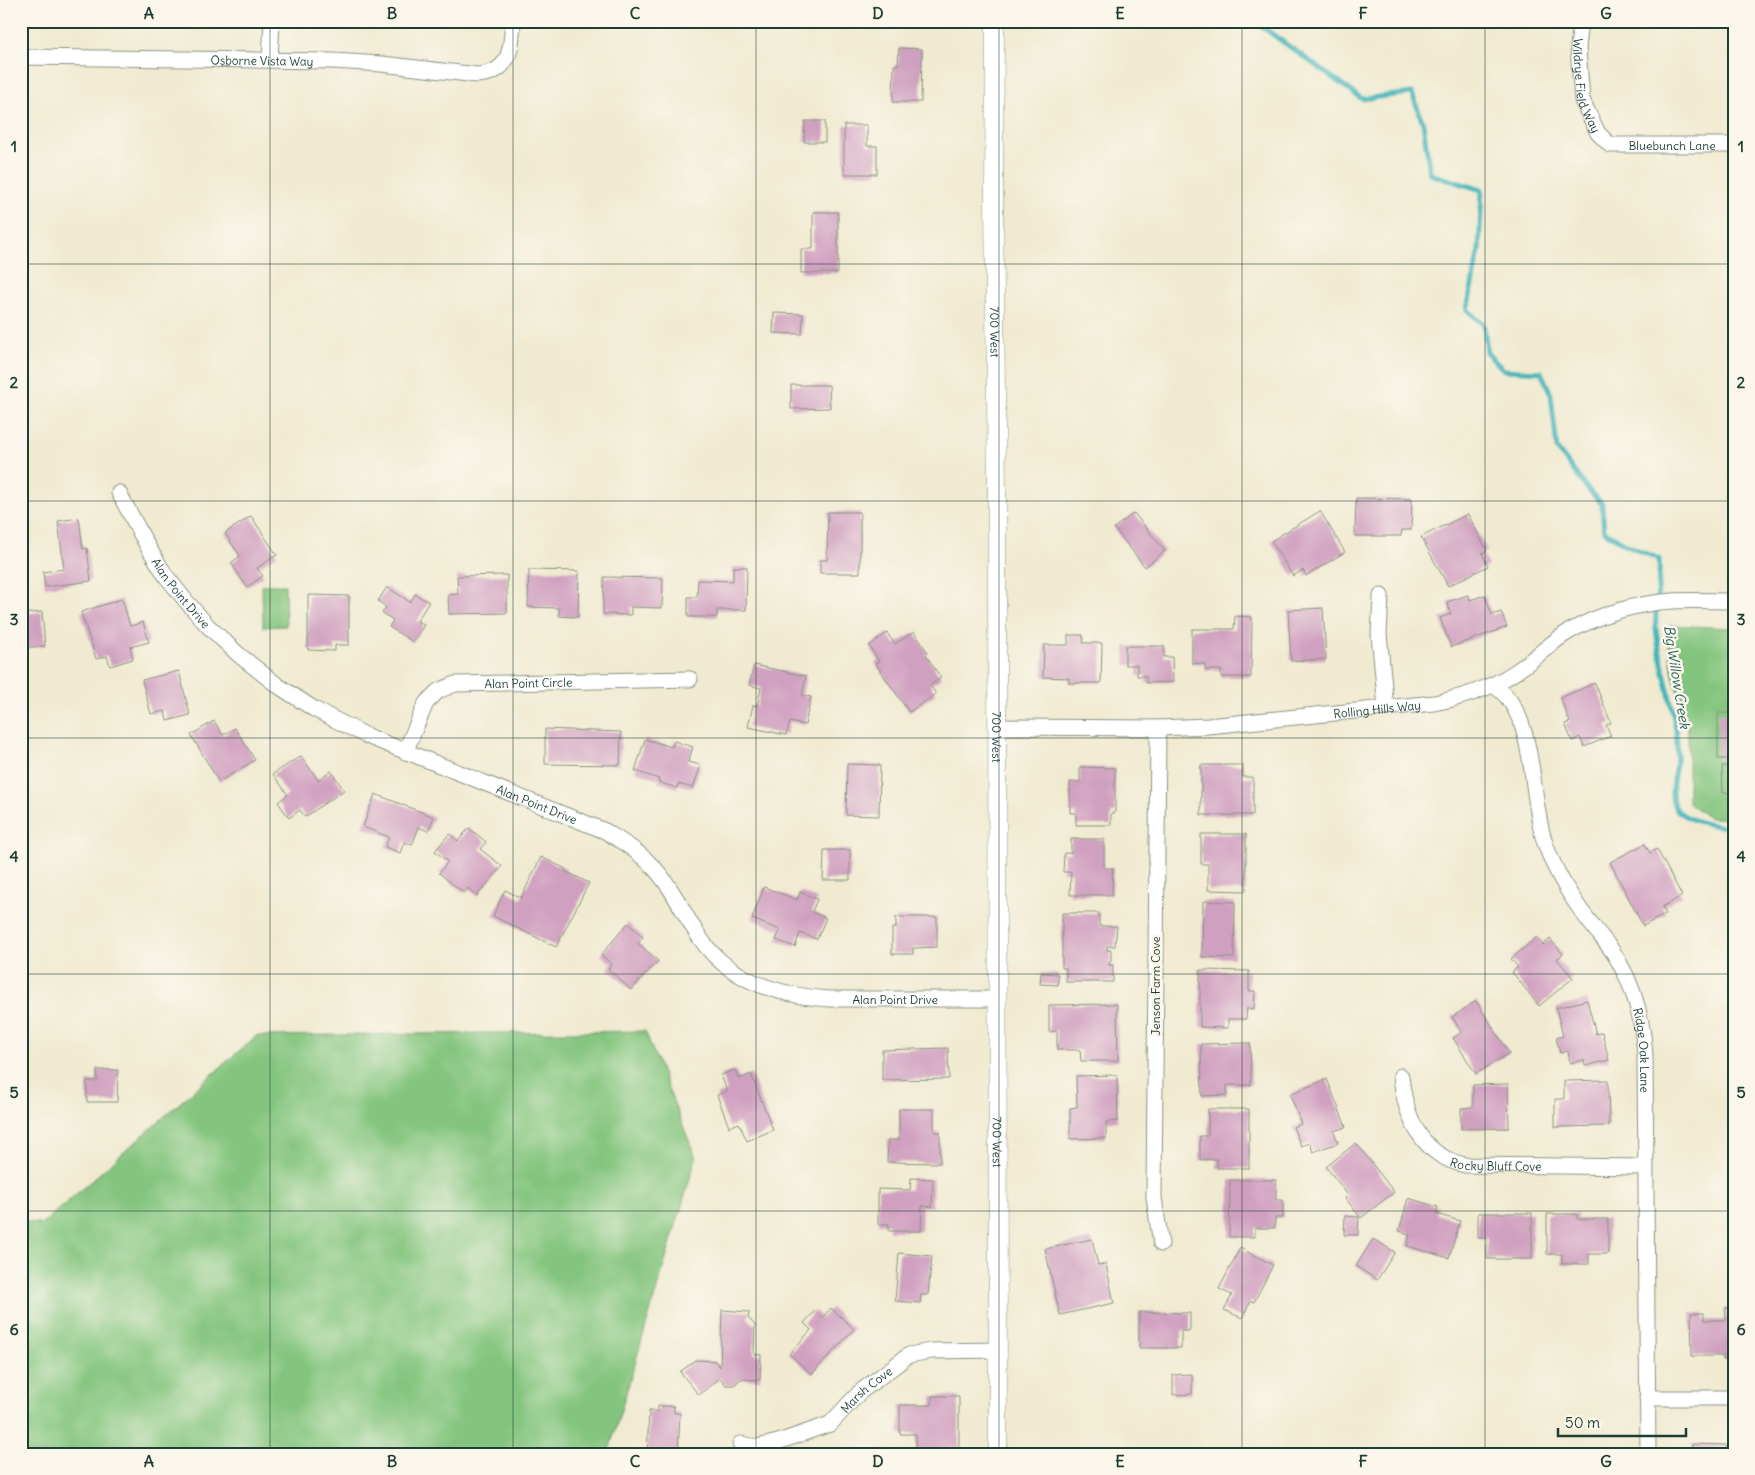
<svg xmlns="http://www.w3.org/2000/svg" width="1755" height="1475" font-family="Delius,sans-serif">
<rect width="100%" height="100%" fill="#fbf7ec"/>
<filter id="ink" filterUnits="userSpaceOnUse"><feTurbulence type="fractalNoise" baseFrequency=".02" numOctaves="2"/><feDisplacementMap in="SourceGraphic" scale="10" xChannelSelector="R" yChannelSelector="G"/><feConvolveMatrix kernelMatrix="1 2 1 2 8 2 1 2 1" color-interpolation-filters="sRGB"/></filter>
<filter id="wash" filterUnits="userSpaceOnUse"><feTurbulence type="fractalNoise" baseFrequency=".0096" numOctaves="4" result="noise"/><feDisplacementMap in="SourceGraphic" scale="20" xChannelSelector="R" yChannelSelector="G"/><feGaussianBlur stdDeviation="1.12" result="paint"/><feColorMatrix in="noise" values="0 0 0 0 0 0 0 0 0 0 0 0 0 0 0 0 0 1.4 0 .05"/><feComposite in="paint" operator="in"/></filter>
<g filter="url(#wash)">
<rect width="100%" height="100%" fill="#f0ead0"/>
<!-- green -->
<g fill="#83c57e" stroke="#518159">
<path d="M262,585H285L286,626L263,627Z"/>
<path d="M1670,625L1734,628V819L1710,818L1688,803V728L1673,675L1669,649Z"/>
<path d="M645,1031L696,1158L608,1454H21V1221L42,1224L256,1036Z"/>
</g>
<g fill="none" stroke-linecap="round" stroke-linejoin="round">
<!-- stream -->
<path stroke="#45b5bb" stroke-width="5" d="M1254,21L1362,99L1412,93L1423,123L1430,174L1482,190L1479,250L1467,310L1484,325L1487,353L1504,370L1541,372L1551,394L1557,449L1586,487L1602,504L1604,531L1627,545L1659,559C1661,582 1654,606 1656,628C1660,670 1679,716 1677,757C1676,773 1665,799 1679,812C1690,822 1720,827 1734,828"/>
</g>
<g id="blocks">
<!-- building -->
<g fill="#d0a0c0">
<path d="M899,48L922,49L921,102H893L894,65H898Z"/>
<path d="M805,121H825V142H804Z"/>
<path d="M844,125H867V146H877V174H844Z"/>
<path d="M813,212H838V273H801V249H813Z"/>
<path d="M774,313L803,314L802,334L773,333Z"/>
<path d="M791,385H829L830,408L791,409Z"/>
<path d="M1356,498L1412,499L1411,530H1402L1401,536H1355Z"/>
<path d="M1320,511L1345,552L1306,576L1303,570L1293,576L1271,541Z"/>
<path d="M828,512H860V573H820V560H827Z"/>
<path d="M1134,513L1165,551L1145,567L1114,528Z"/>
<path d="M1468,514L1487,551L1482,553L1488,566L1448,586L1421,537Z"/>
<path d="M251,516L277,555L257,568L263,576L247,587L231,563L240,556L225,533Z"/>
<path d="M79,518L83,549L87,548L91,581L45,587L43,572L64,569L58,521Z"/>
<path d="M733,567H747L746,610H717V617H688V597H697L698,580L733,581Z"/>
<path d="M529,570L579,571L578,617L559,616V608L528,607Z"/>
<path d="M507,575V613L449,614L448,595L458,594L457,576Z"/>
<path d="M604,577L663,578L662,608L631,607V615L603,614Z"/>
<path d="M387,587L410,602L415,594L429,602L417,621L424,625L413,642L389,627L393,620L382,613L386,607L378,601Z"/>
<path d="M308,595L349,596V645H335V651L308,650Z"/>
<path d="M1468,595L1470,600L1485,595L1492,615L1501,612L1507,627L1451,647L1440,618L1451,614L1447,602Z"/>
<path d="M122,599L130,626L143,622L149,642L130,647L133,659L110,666L107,656L96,659L81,612Z"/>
<path d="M1323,608L1326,659L1291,661L1288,610Z"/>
<path d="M42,612L45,646L21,648V614Z"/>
<path d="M1235,616L1252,617L1251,677H1221V670H1205V664L1192,663V629H1234Z"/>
<path d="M914,632L928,653L926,655L941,678L930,685L936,694L909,712L875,663L879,661L869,646L887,633L895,644Z"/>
<path d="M1068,635H1083V643H1102L1101,683H1069V678L1043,677L1044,645H1068Z"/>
<path d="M1125,646H1164V657H1172L1173,682L1146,683V676H1137V665H1125Z"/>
<path d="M754,665L806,676L802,695L811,697L805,725L790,722L786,735L748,727L753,705L757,706L761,688L749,685Z"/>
<path d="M179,671L190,715L167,721L165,711L151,714L142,680Z"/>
<path d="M1595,683L1611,723L1606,725L1611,736L1584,747L1580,737L1572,741L1565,724L1570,722L1560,698Z"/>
<rect x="1718" y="713" width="16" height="46"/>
<path d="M214,721L223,735L235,728L255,760L219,782L191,735Z"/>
<path d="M545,729L621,732L620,765L545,764Z"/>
<path d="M645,739L672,747L674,741L693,747L688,762L701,765L693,788L678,784L677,788L658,782L659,779L635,771Z"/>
<path d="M301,756L318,780L331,771L344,790L305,817L300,810L289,818L278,802L288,795L273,774Z"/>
<path d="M847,764L880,765L879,816L846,815Z"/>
<path d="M1201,765H1243V777H1253V815H1201Z"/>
<path d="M1722,766H1734V792L1723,793Z"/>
<path d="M1080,767L1115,768V813H1111V825H1076V813H1070V782H1080Z"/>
<path d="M375,794L434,817L428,831L419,827L412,845L404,842L400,853L385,847L389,837L363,827Z"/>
<path d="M469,828L486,842L480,849L502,866L477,896L468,888L464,893L439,873L448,862L435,851L449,834L458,841Z"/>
<path d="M1201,834H1246V891L1208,890V864H1201Z"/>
<path d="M1071,839H1104V868H1113L1112,895H1070L1071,872H1063L1064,853H1071Z"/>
<path d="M1645,844L1650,853L1657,849L1682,896L1662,907L1666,914L1643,926L1610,862Z"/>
<path d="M824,850H850V880H823Z"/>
<path d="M541,857L566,869L565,871L589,883L556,947L493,916L505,890L521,898Z"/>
<path d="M764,887L797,900L800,892L817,899L812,912L826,918L817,939L800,933L795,947L776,940L780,930L752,919Z"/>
<path d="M1203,901L1235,902L1234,958L1202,957Z"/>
<path d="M1062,913H1099V926H1117L1115,946H1107V950H1111V961H1109V965H1113V982H1066V968H1062Z"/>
<path d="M896,917H937V947L913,948V954H892V928H896Z"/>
<path d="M628,923L643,937L638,943L658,961L631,990L608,969L612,964L601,955Z"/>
<path d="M1537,937L1543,945L1550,939L1563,954L1557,959L1573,978L1539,1006L1512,972L1518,967L1511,959Z"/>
<path d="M1200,970L1249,971V991H1255L1254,1009L1247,1008L1246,1019H1228V1028L1200,1027Z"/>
<path d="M1041,973L1058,974V985L1040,984Z"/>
<path d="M1587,1000L1596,1034L1602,1032L1609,1060L1585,1066L1584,1060L1570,1063L1568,1051L1560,1053L1556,1038L1563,1036L1556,1008Z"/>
<path d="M1476,1001L1509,1053L1476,1074L1453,1038L1462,1032L1452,1017Z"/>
<path d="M1117,1004L1118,1061H1081L1080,1050H1057V1031L1049,1032V1005Z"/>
<path d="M1250,1043L1251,1085H1227V1095L1202,1096L1201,1044Z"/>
<path d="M948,1048L949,1079L882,1080V1050Z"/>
<path d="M97,1070H118L117,1102H87V1081H97Z"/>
<path d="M735,1070L739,1079L751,1074L773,1130L747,1141L739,1123L729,1127L717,1095L727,1091L721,1075Z"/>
<path d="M1117,1075L1118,1121L1106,1122V1138L1070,1139V1108L1077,1107L1076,1076Z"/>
<path d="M1327,1079L1346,1127L1334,1131L1338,1143L1313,1152L1310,1143L1301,1146L1293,1127L1301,1124L1290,1094Z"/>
<path d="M1608,1080L1609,1126L1555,1127V1099H1564V1081Z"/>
<path d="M1508,1084L1509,1128L1461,1129V1108L1473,1107V1085Z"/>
<path d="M899,1109H934V1132H940V1163L887,1162L888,1140H899Z"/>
<path d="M1208,1109H1249V1168H1217V1159L1200,1160V1136H1208Z"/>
<path d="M1356,1143L1394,1192L1361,1218L1345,1198L1348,1195L1326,1167Z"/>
<path d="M911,1178L933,1179L932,1207L922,1206L921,1231H889V1224H878V1189L910,1190Z"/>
<path d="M1230,1180H1276V1200H1283V1218H1275V1228H1255V1237H1229Z"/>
<path d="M1408,1198L1438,1207L1436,1214L1460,1221L1449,1258L1407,1246L1410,1234L1399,1231Z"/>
<path d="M1478,1213H1532V1259H1487V1238H1478Z"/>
<path d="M1547,1214H1577V1219H1608V1254H1589V1264H1562V1254H1547Z"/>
<path d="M1345,1216L1359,1217L1358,1235H1344Z"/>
<path d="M1092,1239L1098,1265L1106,1264L1114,1303L1060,1315L1045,1249Z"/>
<path d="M1373,1239L1395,1252L1377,1280L1356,1266Z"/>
<path d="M1240,1248L1273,1265L1254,1302L1251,1301L1242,1318L1224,1310L1232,1295L1219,1289Z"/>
<path d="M899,1253L932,1256L928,1295H921L920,1303L895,1301Z"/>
<path d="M831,1308L854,1329L812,1374L789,1354L811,1330L804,1323L815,1311L822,1318Z"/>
<path d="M1725,1308H1734V1360H1723V1356H1692L1691,1313H1704V1320H1726Z"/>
<path d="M722,1310L749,1312L748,1318L755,1325L754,1354L761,1355L760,1380L741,1379L734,1385H726L720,1378L699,1395L680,1372L695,1360L715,1361L720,1367Z"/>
<path d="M1139,1312L1190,1313V1331H1181V1348H1139Z"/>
<path d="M1192,1374V1394L1173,1395V1375Z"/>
<path d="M932,1396H959V1447H951V1454H938V1450H916V1434H900V1405H932Z"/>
<path d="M658,1406H674V1413H680L678,1454H647L649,1411H658Z"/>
<path d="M1692,1444L1726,1445V1454H1692Z"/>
</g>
</g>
</g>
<g filter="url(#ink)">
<use href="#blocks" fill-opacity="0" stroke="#889482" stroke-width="1"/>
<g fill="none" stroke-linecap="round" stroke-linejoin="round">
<!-- minor casing -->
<g stroke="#889482" stroke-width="17">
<g id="minor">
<path id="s1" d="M1581,21L1578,48L1582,100L1598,133L1610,145H1734"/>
<path id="s2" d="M21,57L333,61L382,64L477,75C511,73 511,49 513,21"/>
<path d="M270,59L272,21"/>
<path id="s3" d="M119,493L148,547L166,576L186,601L208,626L239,655L277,685L314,709L367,736L605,831C621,841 638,851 651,865C672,885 683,914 700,938C729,981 781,996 830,999H997"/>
<path d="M1381,596L1379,634L1386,708"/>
<path id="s4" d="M1493,685C1538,712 1529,798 1545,843C1555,872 1573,901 1592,925C1601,937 1612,948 1619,962C1636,991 1643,1023 1645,1056L1648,1454"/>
<path id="s5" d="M997,727L1158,728L1208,726L1434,703C1466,697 1498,686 1525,665C1540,654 1554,640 1570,631C1600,614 1638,603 1673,601C1693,600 1714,601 1734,601"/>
<path d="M1158,728L1154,1198L1161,1244"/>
<path id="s6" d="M405,752L426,703L438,691L455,684L690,679"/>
<path id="s7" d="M1401,1076C1405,1116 1421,1156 1465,1165L1646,1167"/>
<path d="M1647,1398H1734"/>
<path id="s8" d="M740,1444L757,1447L778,1442L830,1424L860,1392L909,1355L931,1351L998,1350"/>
</g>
</g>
<!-- tertiary casing -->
<g stroke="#889482" stroke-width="19">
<g id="tertiary">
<path id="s9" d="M995,21L994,198L997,495L998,1454"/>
</g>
</g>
<!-- minor -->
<use href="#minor" stroke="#fff" stroke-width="15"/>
<!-- tertiary -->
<use href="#tertiary" stroke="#fff" stroke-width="18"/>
</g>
</g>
<!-- grid -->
<path fill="none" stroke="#1f3d34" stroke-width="1" stroke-opacity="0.55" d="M270,21V1454M513,21V1454M756,21V1454M999,21V1454M1242,21V1454M1485,21V1454M21,264H1734M21,501H1734M21,738H1734M21,974H1734M21,1211H1734"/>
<g text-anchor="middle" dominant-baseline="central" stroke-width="5" stroke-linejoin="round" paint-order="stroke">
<!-- street labels -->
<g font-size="12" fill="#1f3d34" stroke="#fbf7ec">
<text stroke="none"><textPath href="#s2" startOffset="241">Osborne Vista Way</textPath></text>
<text stroke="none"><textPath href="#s1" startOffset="66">Wildrye Field Way</textPath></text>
<text stroke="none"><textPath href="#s1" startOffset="195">Bluebunch Lane</textPath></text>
<text stroke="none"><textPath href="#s9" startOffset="311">700 West</textPath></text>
<text stroke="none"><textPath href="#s3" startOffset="118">Alan Point Drive</textPath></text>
<text stroke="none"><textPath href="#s6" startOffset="162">Alan Point Circle</textPath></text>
<text stroke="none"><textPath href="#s5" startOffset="381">Rolling Hills Way</textPath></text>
<text stroke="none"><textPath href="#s9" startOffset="716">700 West</textPath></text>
<text stroke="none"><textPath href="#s3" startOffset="538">Alan Point Drive</textPath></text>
<text transform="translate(1155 986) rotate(-90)">Jenson Farm Cove</text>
<text stroke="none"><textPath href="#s3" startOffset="971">Alan Point Drive</textPath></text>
<text stroke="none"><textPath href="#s4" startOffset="404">Ridge Oak Lane</textPath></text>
<text stroke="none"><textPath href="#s9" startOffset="1121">700 West</textPath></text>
<text stroke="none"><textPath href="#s7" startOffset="149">Rocky Bluff Cove</textPath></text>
<text stroke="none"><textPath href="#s8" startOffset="144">Marsh Cove</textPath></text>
</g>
<!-- water labels -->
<g font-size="14" font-style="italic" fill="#2a615c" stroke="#fbf7ec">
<text transform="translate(1677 677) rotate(81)">Big Willow Creek</text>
</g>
</g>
<!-- margin -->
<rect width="1755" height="1475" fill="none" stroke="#fbf7ec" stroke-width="55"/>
<!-- scale -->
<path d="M1558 1428v8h128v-8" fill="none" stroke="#1f3d34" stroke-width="2.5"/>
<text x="1565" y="1428" font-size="15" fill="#1f3d34" stroke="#fbf7ec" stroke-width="4" paint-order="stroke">50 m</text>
<rect x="28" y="28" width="1700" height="1420" fill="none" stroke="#1f3d34" stroke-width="2"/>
<g font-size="16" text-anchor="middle" font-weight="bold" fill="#1f3d34">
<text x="149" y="19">A</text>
<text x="392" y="19">B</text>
<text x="635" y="19">C</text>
<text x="878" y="19">D</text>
<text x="1120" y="19">E</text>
<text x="1363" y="19">F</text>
<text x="1606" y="19">G</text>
<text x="14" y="152">1</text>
<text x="1741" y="152">1</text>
<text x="14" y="388">2</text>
<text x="1741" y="388">2</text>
<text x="14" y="625">3</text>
<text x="1741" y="625">3</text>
<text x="14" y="862">4</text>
<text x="1741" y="862">4</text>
<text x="14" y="1098">5</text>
<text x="1741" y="1098">5</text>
<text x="14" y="1335">6</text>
<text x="1741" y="1335">6</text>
<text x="149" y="1467">A</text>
<text x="392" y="1467">B</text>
<text x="635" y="1467">C</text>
<text x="878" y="1467">D</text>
<text x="1120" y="1467">E</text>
<text x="1363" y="1467">F</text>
<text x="1606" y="1467">G</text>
</g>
</svg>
